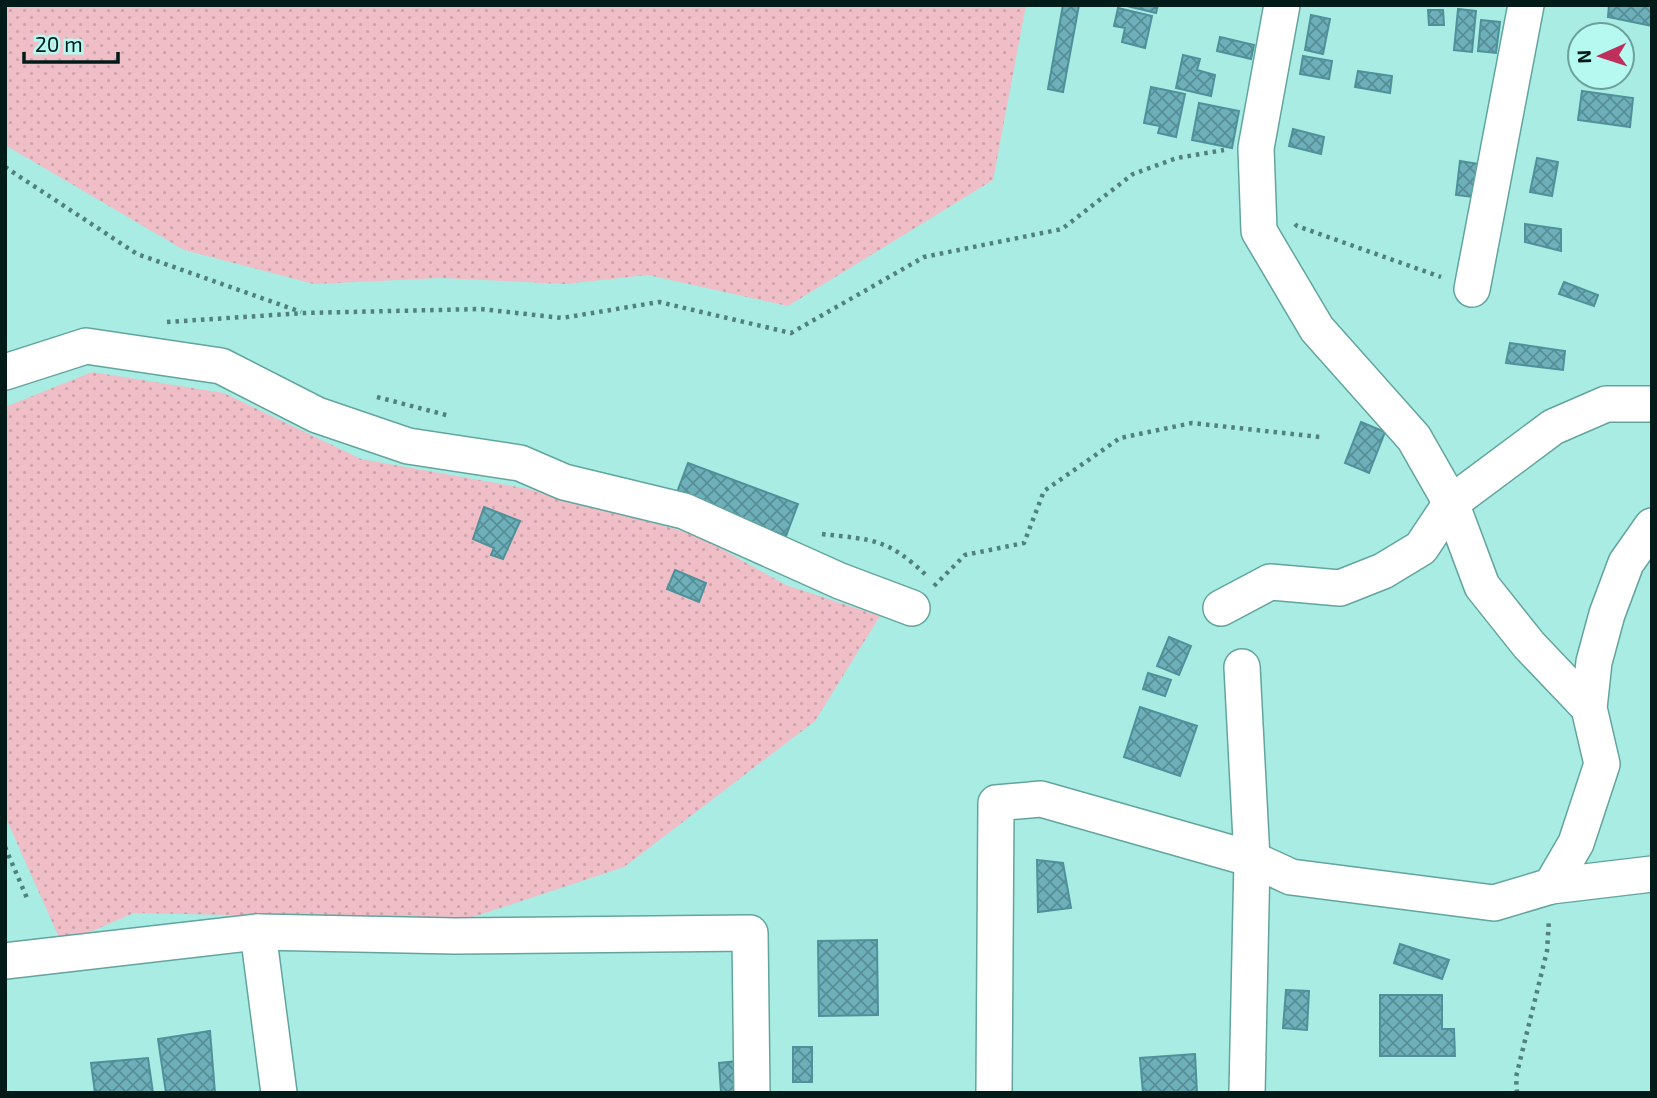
<svg xmlns="http://www.w3.org/2000/svg" width="1657" height="1098" font-family="'Exo 2',sans-serif">
<defs>
<pattern id="grass-dots" width="8" height="8" patternUnits="userSpaceOnUse" patternTransform="scale(1.75)"><rect width="8" height="8" fill="#f0bec6"/><path d="M2 2h.1M6 6h.1" fill="none" stroke="#cca3aa" stroke-width="1.8" stroke-linecap="round"/></pattern>
<pattern id="building-cross-hatch" width="8" height="8" patternUnits="userSpaceOnUse" patternTransform="scale(1.75)"><rect width="8" height="8" fill="#6db0b9"/><path d="M0 0l8 8M0 8l8-8" fill="none" stroke="#578e96"/></pattern>
</defs>
<rect width="100%" height="100%" fill="#a8ece4"/>
<!-- grass -->
<g fill="url(#grass-dots)">
<path d="M5,5H1026L993,180L788,306L648,275L564,284L441,278L314,284L184,250L5,145Z"/>
<path d="M92,372L224,393L361,459L529,489L697,535L786,585L880,616L815,721L624,867L464,920L134,913L62,944L5,816V407Z"/>
</g>
<!-- building -->
<g fill="url(#building-cross-hatch)" stroke="#4e919a" stroke-width="2">
<path d="M1063,5H1079L1063,92L1048,89Z"/>
<path d="M1123,5H1158L1156,13Z"/>
<path d="M1609,5H1652V26L1608,17Z"/>
<path d="M1118,8L1152,16L1145,48L1122,42L1125,28L1114,26Z"/>
<path d="M1458,9L1476,11L1472,52L1454,50Z"/>
<path d="M1428,10H1443L1444,25H1429Z"/>
<path d="M1311,15L1330,19L1323,54L1305,50Z"/>
<path d="M1481,20L1500,22L1496,53L1478,51Z"/>
<path d="M1220,37L1254,45L1251,59L1217,51Z"/>
<path d="M1183,55L1200,59L1197,70L1215,75L1211,96L1176,88Z"/>
<path d="M1303,56L1332,61L1329,79L1300,74Z"/>
<path d="M1358,71L1392,76L1390,93L1355,87Z"/>
<path d="M1151,87L1185,94L1176,137L1158,133L1160,126L1144,123Z"/>
<path d="M1582,91L1633,98L1630,127L1578,120Z"/>
<path d="M1199,103L1239,111L1232,148L1192,140Z"/>
<path d="M1293,129L1324,137L1321,154L1289,146Z"/>
<path d="M1537,158L1558,162L1552,196L1530,192Z"/>
<path d="M1460,161L1485,165L1481,198L1456,195Z"/>
<path d="M1525,224L1561,229V251L1525,242Z"/>
<path d="M1564,282L1598,295L1594,306L1559,294Z"/>
<path d="M1510,343L1565,351L1563,370L1506,363Z"/>
<path d="M1361,422L1385,432L1369,473L1345,463Z"/>
<path d="M688,463L798,504L786,536L676,495Z"/>
<path d="M484,507L520,521L503,559L491,555L494,548L473,539Z"/>
<path d="M675,570L706,583L699,602L667,589Z"/>
<path d="M1169,637L1191,646L1179,675L1157,666Z"/>
<path d="M1148,673L1171,680L1165,696L1143,689Z"/>
<path d="M1140,707L1197,726L1180,776L1124,757Z"/>
<path d="M1037,860L1063,863L1071,908L1038,912Z"/>
<path d="M877,940L878,1015L819,1016L818,941Z"/>
<path d="M1400,944L1449,960L1442,979L1394,963Z"/>
<path d="M1286,990L1309,991L1307,1030L1283,1028Z"/>
<path d="M1380,995H1442V1029H1454L1455,1056H1380Z"/>
<path d="M210,1031L215,1093H166L158,1039Z"/>
<rect x="793" y="1047" width="19" height="35"/>
<path d="M1195,1054L1197,1093H1143L1140,1058Z"/>
<path d="M148,1058L153,1093H95L91,1063Z"/>
<path d="M737,1061L740,1093H721L719,1063Z"/>
</g>
<g fill="none" stroke-linecap="round" stroke-linejoin="round">
<!-- minor casing -->
<g stroke="#63a59e" stroke-width="38">
<g id="minor">
<path d="M1282,5L1256,148L1259,231L1317,329L1414,438L1451,503L1482,586L1529,645L1589,708"/>
<path d="M1472,289L1526,5"/>
<path d="M5,372L86,346L221,366L317,415L408,446L520,463L564,482L684,511L840,581L912,608"/>
<path d="M1221,608L1270,582L1340,588L1383,571L1421,548L1451,503L1553,427L1606,404H1652"/>
<path d="M1242,667L1252,859L1247,1093"/>
<path d="M1551,886L1576,843L1602,764L1589,708L1594,662L1607,614L1626,563L1652,526"/>
<path d="M258,932L279,1093"/>
<path d="M5,961L258,932L455,936L750,933L752,1093"/>
<path d="M994,1093L996,803L1041,799L1252,859L1291,877L1494,903L1551,886L1652,874"/>
</g>
</g>
<!-- path -->
<g stroke="#52817c" stroke-width="4.5" stroke-dasharray="3.5 5" stroke-linecap="butt">
<path d="M5,167L137,254L301,312"/>
<path d="M1295,224L1297,226L1441,277"/>
<path d="M167,322L304,313L481,309L562,318L659,302L791,333L924,257L1062,229L1133,174L1177,158L1224,150"/>
<path d="M377,397L450,416"/>
<path d="M822,534C874,540 887,538 927,576"/>
<path d="M934,586L965,555L1024,543L1044,491L1120,438L1192,423L1320,437"/>
<path d="M5,847L27,898"/>
<path d="M1517,1093L1516,1077L1547,951L1549,919"/>
</g>
<!-- minor -->
<use href="#minor" stroke="#fff" stroke-width="35"/>
</g>
<!-- border -->
<rect width="1657" height="1098" fill="none" stroke="#011b19" stroke-width="14"/>
<!-- north arrow -->
<g transform="translate(1601 56) rotate(267)"><circle r="33" fill="#b5f9f1" stroke="#6da09b" stroke-width="2"/>
<path d="M0-5L12 26L0 18L-12 26Z" fill="#be2f5c"/>
<text y="-10" font-size="19" font-weight="bold" text-anchor="middle" fill="#011b19">N</text>
</g>
<!-- scale -->
<path d="M24 52v10h94v-10" fill="none" stroke="#011b19" stroke-width="3.5"/>
<text x="35" y="52" font-size="21" fill="#011b19" stroke="#b5f9f1" stroke-width="5" paint-order="stroke">20 m</text>
</svg>
